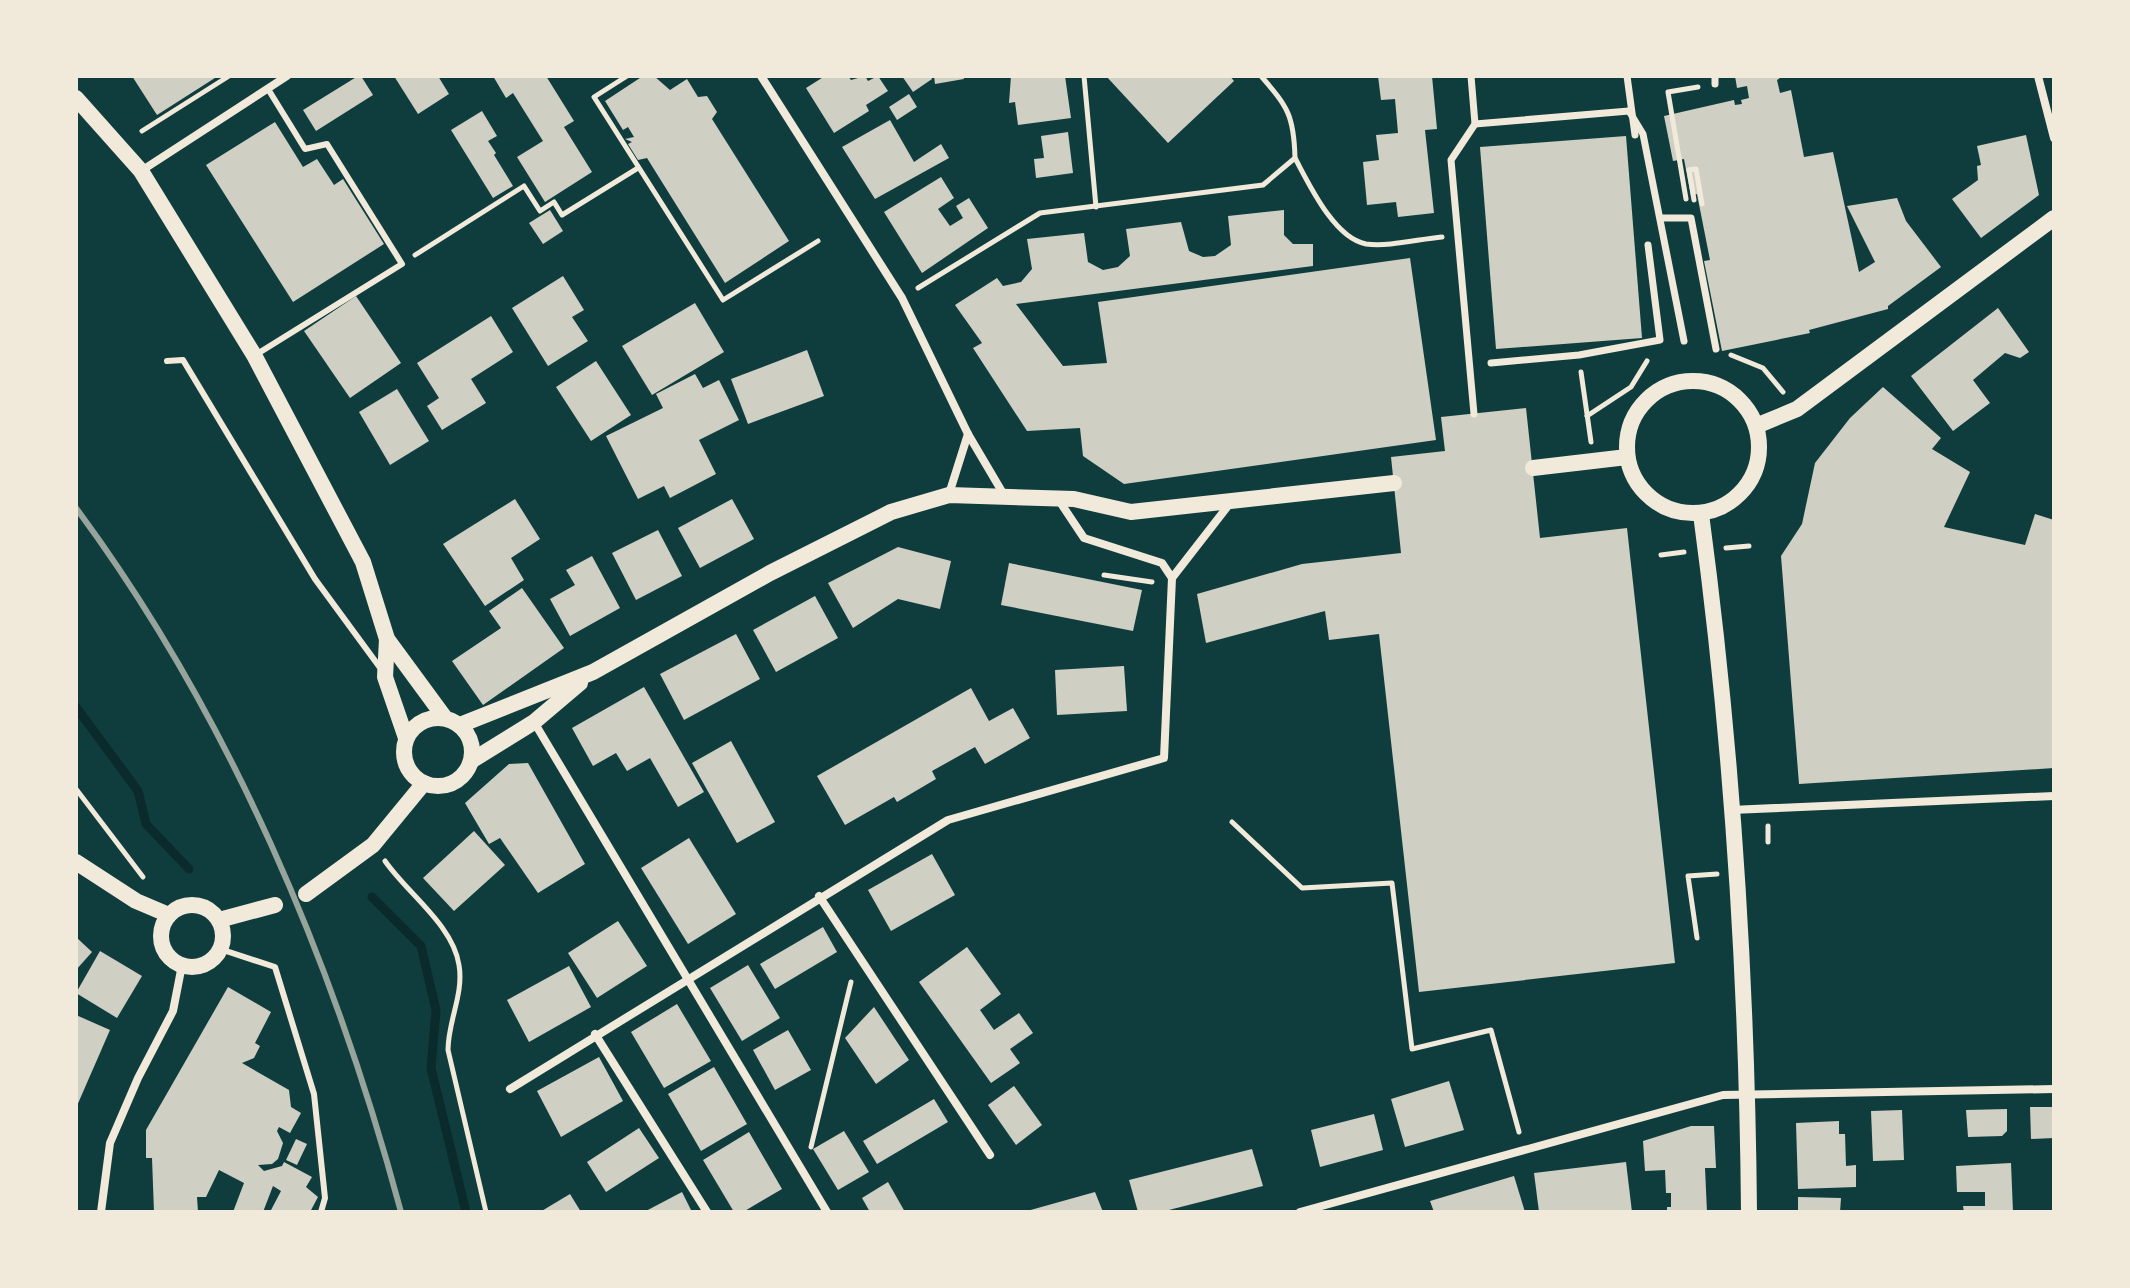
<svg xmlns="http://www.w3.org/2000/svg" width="2130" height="1288" font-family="'Work Sans',sans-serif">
<rect width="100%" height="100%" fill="#0f3d3e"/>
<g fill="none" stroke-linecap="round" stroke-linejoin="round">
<!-- stream -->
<g stroke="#0a2a2b" stroke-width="9">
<path d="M76,707L138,791L146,824L189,869"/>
<path d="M372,897L421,946L436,1010L431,1068L466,1212"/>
</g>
</g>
<!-- building -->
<g fill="#cfcfc3">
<path d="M132,76H218L157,115Z"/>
<path d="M358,76H361L373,95L316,131L303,110Z"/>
<path d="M394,76H438L449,94L418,114Z"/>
<path d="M493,76H546L574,121L564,127L592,172L545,202L517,157L543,141L513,93L506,98Z"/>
<path d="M643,76H654L670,90L687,79L698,97L707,96L717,112L712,119L789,241L725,283L647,158L638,160L628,144L632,142L625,139L634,137L628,127L623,130L605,101Z"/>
<path d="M825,76H848L851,80L865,76L868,81L878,76L888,91L866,105L869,111L834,133L806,88Z"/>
<path d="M902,76H931L932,79L913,92Z"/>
<path d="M934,76H963L964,79L935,84Z"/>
<path d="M1011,76H1065L1071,118L1018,125L1015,102L1009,103Z"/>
<path d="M1106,76H1230L1234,81L1168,143Z"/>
<path d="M1378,76H1432L1437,129L1425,130L1434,213L1398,217L1396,202L1367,205L1363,162L1379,160L1376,135L1398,133L1395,99L1381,100Z"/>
<path d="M1735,76H1783L1777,80L1780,93L1791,90L1804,157L1833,152L1859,272L1875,262L1847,206L1897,198L1906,221L1941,267L1888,306V309L1809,330L1810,333L1722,351L1704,261L1710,260L1697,194L1691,196L1684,159L1673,161L1664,116L1734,100L1735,105L1742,104L1741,100L1749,98L1747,86L1737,88Z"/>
<path d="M909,94L917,107L897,120L889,107Z"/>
<path d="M482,111L497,136L488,141L496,153L494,155L513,186L493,198L451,130Z"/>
<path d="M890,120L914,162L941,144L949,158L875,199L842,147Z"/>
<path d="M275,122L303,167L317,159L334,185L343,179L384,244L293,302L206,165Z"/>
<path d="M1068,132L1073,173L1036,178L1034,159L1044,158L1041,136Z"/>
<path d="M2026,135L2039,195L1981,238L1952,199L1978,180L1977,166L1981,165L1977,146Z"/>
<path d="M1626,136L1642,338L1496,349L1480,147Z"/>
<path d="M941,177L954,198L938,209L950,226L963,218L956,206L969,198L988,228L922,273L884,212Z"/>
<path d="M550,210L563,231L543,244L529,223Z"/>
<path d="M1284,210V235L1293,244H1313V266L1016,304L1063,366L1107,363L1098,302L1410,258L1436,440L1124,484L1083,456L1080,428L1027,431L973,348L982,343L955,305L997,278L1003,286L1021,282L1032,269L1027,239L1084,233L1088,262L1103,270L1118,267L1130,256L1126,229L1181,222L1189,251L1203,257L1215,256L1231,245L1228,216Z"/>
<path d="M563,276L584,310L572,317L588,341L548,366L512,308Z"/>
<path d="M356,296L401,363L350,398L304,331Z"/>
<path d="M695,303L724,352L652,395L622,346Z"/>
<path d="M1998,308L2029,352L2020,358L2005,353L1973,380L1990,403L1953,431L1911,376Z"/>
<path d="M491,316L513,352L471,379L486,403L442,430L427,406L439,398L417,363Z"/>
<path d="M807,350L824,396L748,424L731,379Z"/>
<path d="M596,361L631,415L591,441L556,387Z"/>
<path d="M695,374L703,388L719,380L739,420L699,440L716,474L670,498L664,486L638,499L606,436L663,408L656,394Z"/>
<path d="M1883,387L1941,438L1932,449L1970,472L1944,527L2025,545L2035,514L2054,520V768L1799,784L1781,556L1802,524L1815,463L1850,418Z"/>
<path d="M397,389L429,441L390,465L359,412Z"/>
<path d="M1526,408L1540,538L1627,528L1675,963L1419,992L1379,634L1329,640L1325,611L1206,643L1197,594L1302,564L1401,553L1391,457L1445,451L1441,417Z"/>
<path d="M515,499L540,539L511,558L524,580L485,606L443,544Z"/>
<path d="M732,499L754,539L700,568L678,528Z"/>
<path d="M658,530L682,576L636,600L612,553Z"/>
<path d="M898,547L951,561L940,609L898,599L853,628L828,583Z"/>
<path d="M592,556L620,608L570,636L550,599L575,585L566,570Z"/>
<path d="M1009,563L1142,590L1133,631L1001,605Z"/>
<path d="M522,588L564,648L483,705L452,661L501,628L489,611Z"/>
<path d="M815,596L838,638L776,672L753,630Z"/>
<path d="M736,634L760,679L684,720L660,674Z"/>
<path d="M1124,666L1127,711L1057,715L1055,670Z"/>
<path d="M644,687L704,792L678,807L650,758L627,771L616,753L593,766L572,728Z"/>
<path d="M971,688L989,721L1013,708L1030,738L985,764L975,747L932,771L936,779L897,802L894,797L845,825L817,776Z"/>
<path d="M731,741L775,822L737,843L692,763Z"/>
<path d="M528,763L585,864L538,893L500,838L489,844L465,803L509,764Z"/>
<path d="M474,831L505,865L454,911L423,878Z"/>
<path d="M689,838L736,914L688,944L641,868Z"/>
<path d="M932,854L955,895L891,931L868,890Z"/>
<path d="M618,921L647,966L597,998L568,953Z"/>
<path d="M823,927L837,952L775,989L760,964Z"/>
<path d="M76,937L92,952L76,970Z"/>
<path d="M967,947L1001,994L980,1010L994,1030L1019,1013L1033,1033L1010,1049L1020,1063L991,1083L919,982Z"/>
<path d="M100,951L142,976L117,1018L76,993Z"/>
<path d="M748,965L780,1018L742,1041L710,988Z"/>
<path d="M569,966L591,1007L529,1042L507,1000Z"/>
<path d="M228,987L271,1012L255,1043L260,1046L254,1058L242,1063L289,1090L291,1107L301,1113L290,1133L279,1127L277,1131L283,1143L278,1159L272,1164L258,1165L264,1171L282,1166L284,1162L312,1177L306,1187L318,1197L310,1212H270L281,1191L273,1186L263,1212H233L244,1183L219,1170L206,1197H197L198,1212H154L152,1158H146V1130Z"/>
<path d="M677,1004L711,1061L664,1088L631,1032Z"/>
<path d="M874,1007L909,1060L876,1084L845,1038Z"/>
<path d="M76,1015L110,1030L76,1108Z"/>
<path d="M788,1030L811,1070L775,1090L753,1050Z"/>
<path d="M599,1057L623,1101L561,1137L537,1091Z"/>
<path d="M714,1067L747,1124L701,1151L668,1094Z"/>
<path d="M1449,1081L1464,1130L1405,1147L1391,1099Z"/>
<path d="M1014,1086L1042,1125L1016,1145L988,1105Z"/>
<path d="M934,1099L948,1122L877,1164L863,1141Z"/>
<path d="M2030,1107H2054V1138L2031,1139Z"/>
<path d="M2007,1109V1131L2002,1136L1968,1137L1966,1110Z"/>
<path d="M1902,1110L1904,1160L1873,1161L1871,1111Z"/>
<path d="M1374,1114L1383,1150L1320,1167L1311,1130Z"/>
<path d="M1839,1121V1134H1845L1846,1166L1856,1165V1187L1798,1189L1796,1123Z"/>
<path d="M1691,1126H1714L1716,1168H1705L1707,1212H1667V1207H1671V1193H1666L1665,1170L1645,1171L1643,1141Z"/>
<path d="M639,1128L659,1158L606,1192L587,1162Z"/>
<path d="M844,1131L869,1172L838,1190L813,1149Z"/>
<path d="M749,1132L782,1189L743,1212H734L703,1160Z"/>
<path d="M296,1139L307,1144L297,1165L286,1160Z"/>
<path d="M1252,1149L1263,1186L1161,1212H1138L1129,1180Z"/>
<path d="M1626,1162L1632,1212H1539L1534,1173Z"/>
<path d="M2011,1163L2013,1212H1964L1963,1206H1985V1192H1957L1956,1166Z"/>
<path d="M1514,1176L1525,1212H1434L1430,1201Z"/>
<path d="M888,1182L905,1212H870L862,1198Z"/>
<path d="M682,1192L692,1212H644Z"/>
<path d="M1095,1192L1103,1212H1027V1211Z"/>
<path d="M570,1194L581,1212H540Z"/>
<path d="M1798,1197L1841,1198L1840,1212H1798Z"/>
</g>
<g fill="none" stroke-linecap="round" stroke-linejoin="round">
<!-- path -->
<g stroke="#f1e9da" stroke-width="5">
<path d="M627,76L594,97L723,300L818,241"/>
<path d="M1084,76L1096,207"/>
<path d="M142,131L229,76"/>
<path d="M1295,158C1309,184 1334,238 1366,244C1389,247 1419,239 1442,237"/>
<path d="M1689,170L1694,200"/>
<path d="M1689,170L1696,169L1702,204"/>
<path d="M1686,199L1668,92L1698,87"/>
<path d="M415,255L524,186L540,211L554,202L562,215L638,168"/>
<path d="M918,288L1040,213L1263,185L1295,158C1294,116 1288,107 1261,76"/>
<path d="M1731,355L1763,368L1783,392"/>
<path d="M1581,372L1591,442"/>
<path d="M1587,416L1631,387L1647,361"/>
<path d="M1726,548L1749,546"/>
<path d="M1661,555L1684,552"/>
<path d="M1104,575L1152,582"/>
<path d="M76,789L143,877"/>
<path d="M1232,822L1302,888L1392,883L1412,1049L1491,1030L1519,1132"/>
<path d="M1768,826V842"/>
<path d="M385,861C407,893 453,925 459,965C464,994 448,1021 448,1050L486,1212"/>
<path d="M1697,938L1688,876L1717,874"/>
<path d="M811,1147L851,982"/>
</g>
<!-- service -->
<g stroke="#f1e9da" stroke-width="6">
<path d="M257,354L402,264L327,144L305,149L268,89"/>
<path d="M167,361L183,360L315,579L381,669"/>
<path d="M220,949L275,967L314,1094L325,1198L321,1212"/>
</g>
<!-- pedestrian -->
<g stroke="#f1e9da" stroke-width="7">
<path d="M1471,76L1475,124L1629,111"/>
<path d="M1627,76L1635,135"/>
<path d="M1715,76V84"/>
<path d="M1629,111L1643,134L1684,341"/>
<path d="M1661,218H1691L1716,349"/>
<path d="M1491,363L1579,355L1660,340L1648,245"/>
<path d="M1474,414L1451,160L1475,124"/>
</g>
<!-- minor -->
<g stroke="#f1e9da" stroke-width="8">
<path d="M761,76L902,298L968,434L1004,495"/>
<path d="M2038,76L2054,138"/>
<path d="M141,171L287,76"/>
<path d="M949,494L968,434"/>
<path d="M1058,499L1084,538L1162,563L1172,578"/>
<path d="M534,722L827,1212"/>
<path d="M1731,810L2054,796"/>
<path d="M819,896L990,1155"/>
<path d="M595,1034L707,1212"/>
<path d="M510,1089L948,820L1164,758L1172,578L1231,502"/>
<path d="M101,1212L110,1143L138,1078L173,1011L182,965"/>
<path d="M1300,1212L1723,1095L2054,1089"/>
</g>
<!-- secondary -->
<g stroke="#f1e9da" stroke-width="16">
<path d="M76,98L141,171L254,355L363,562L387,639L445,718"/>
<circle cx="1693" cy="447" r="66"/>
<path d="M1756,426L1797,409L2054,218"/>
<path d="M1533,468L1627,457"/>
<path d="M1701,514C1732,744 1747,979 1749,1212"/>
<path d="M387,639L385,677L406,738"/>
<circle cx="438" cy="752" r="34"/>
<path d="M460,725L593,672L770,573L891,512L949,495L1074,499L1131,512L1394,483"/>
<path d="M471,761L534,722L580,683"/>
<path d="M76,862L136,901L169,915"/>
<path d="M306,894L373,845L424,783"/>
<circle cx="192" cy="936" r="31"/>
<path d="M219,920L275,905"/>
</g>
<!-- rail -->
<path stroke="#97a49c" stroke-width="6" d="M76,508C230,716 334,963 401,1212"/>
</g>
<!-- border -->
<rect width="2130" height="1288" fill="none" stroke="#f1e9da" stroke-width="156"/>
</svg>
